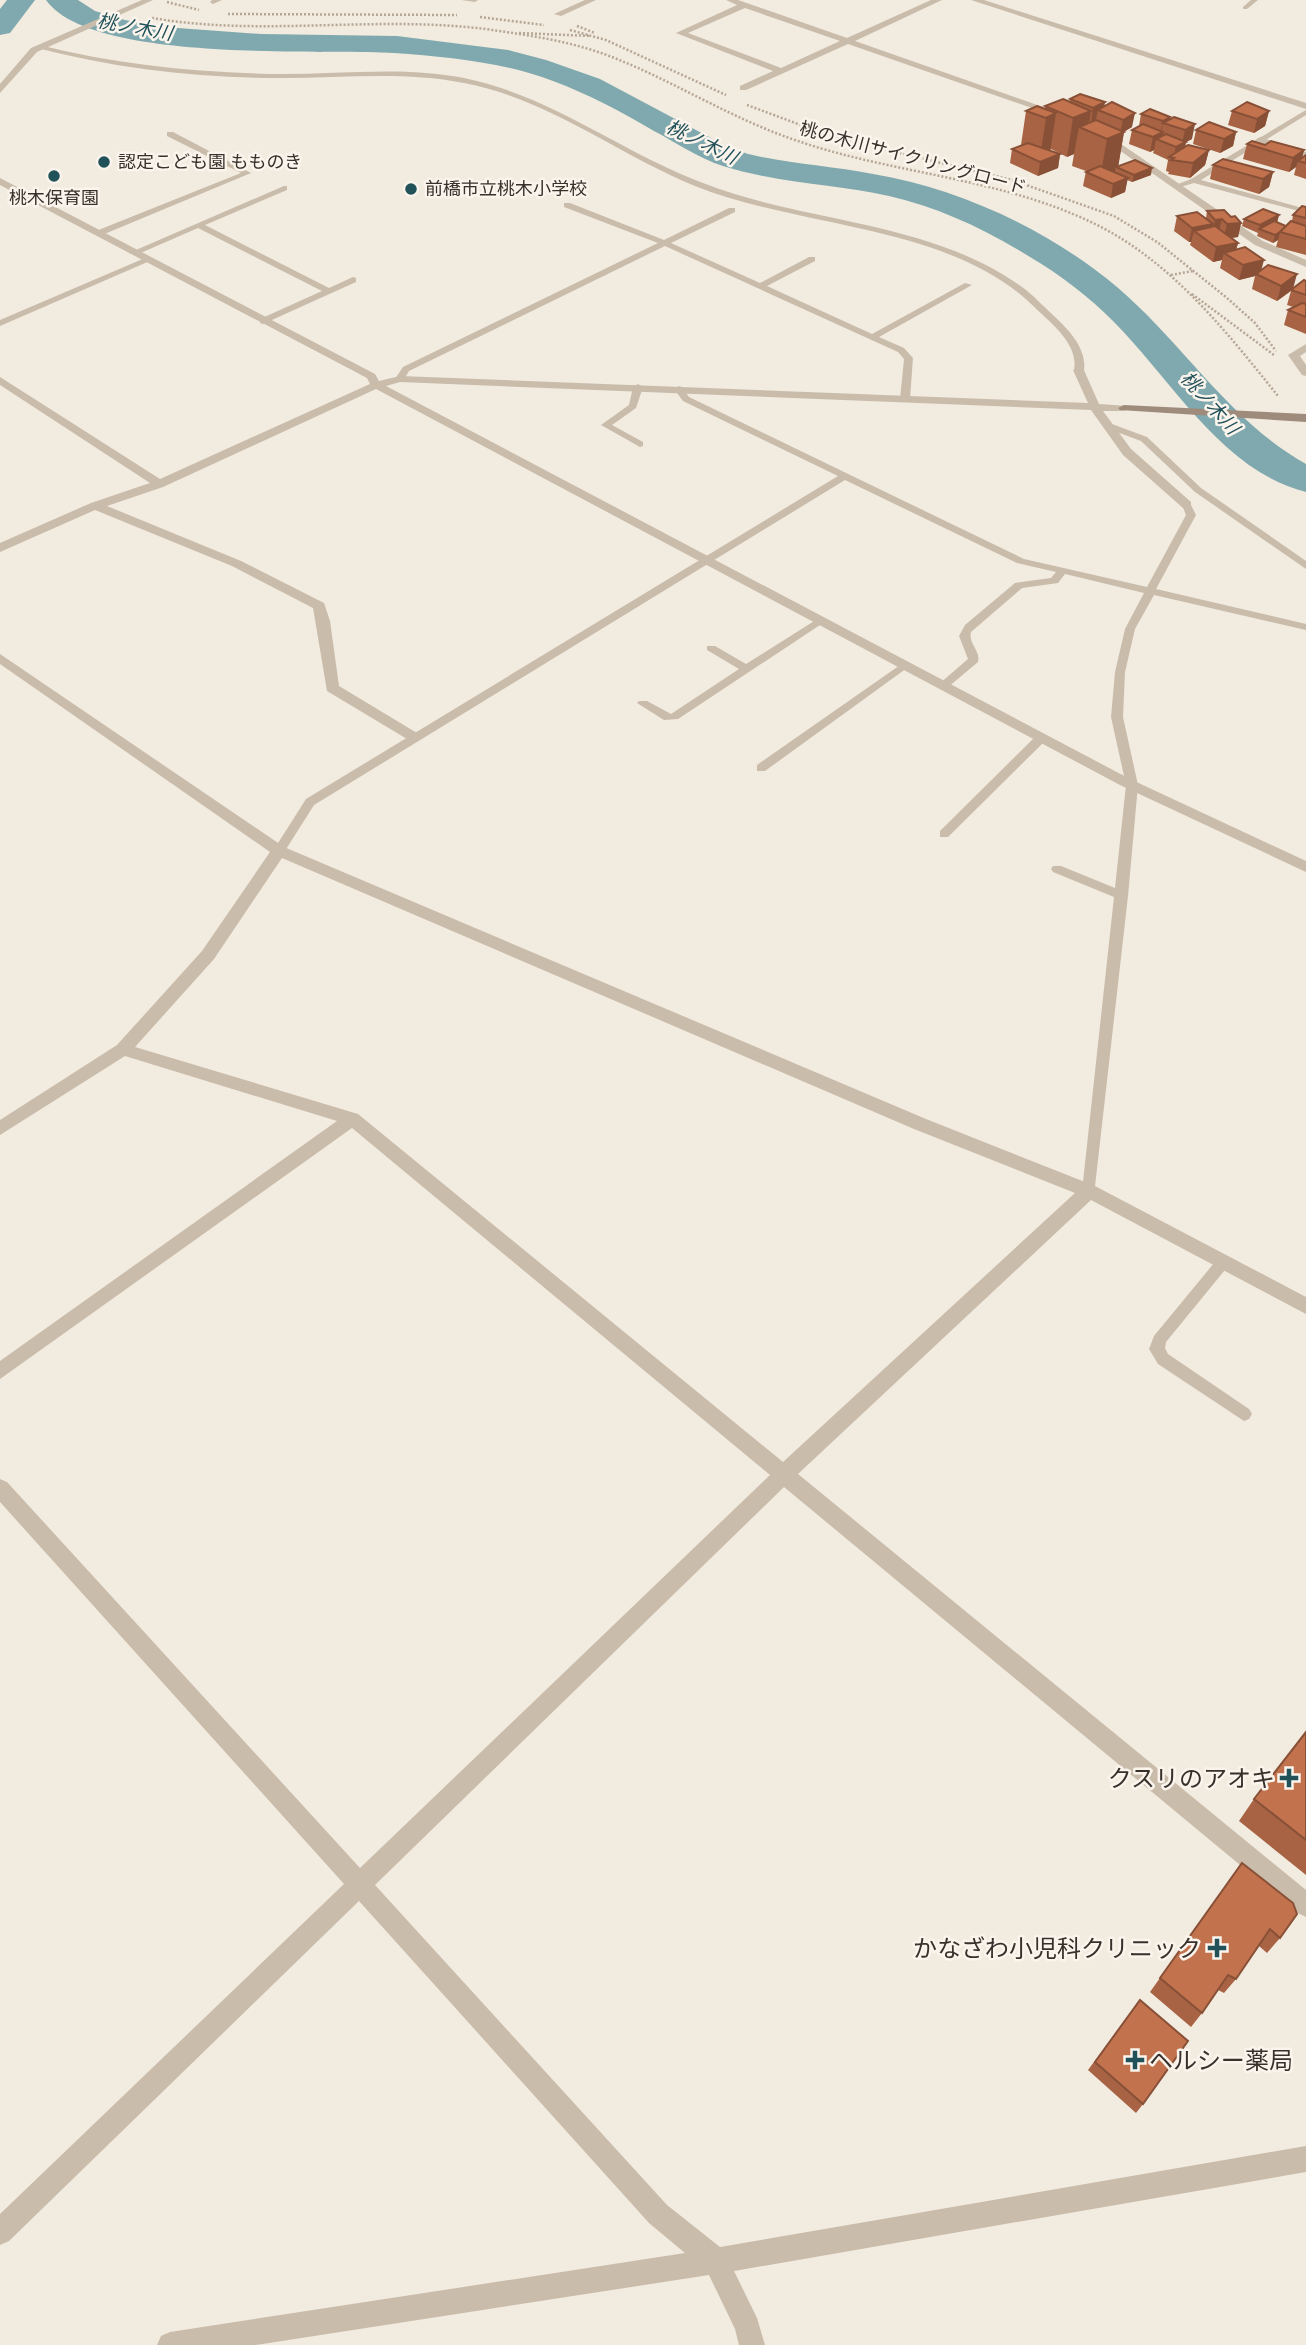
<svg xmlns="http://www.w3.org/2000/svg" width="1306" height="2345" font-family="Figtree,'Noto Sans JP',sans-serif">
<rect width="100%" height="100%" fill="#f2ebdf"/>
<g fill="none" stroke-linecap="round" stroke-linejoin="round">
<!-- river -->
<g fill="#7fa9ae" fill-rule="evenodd">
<path d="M7,0H35L10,33L0,35V9Z"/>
<path d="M46,0H78L95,11L125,20L164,27L261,34L397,36L508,50L546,60L600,79L726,146L748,154C789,164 832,166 873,174C961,189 1049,230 1117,287C1184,344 1228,420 1306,464V492C1222,471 1171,379 1114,322C1089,297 1061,275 1030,257C987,230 938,207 889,196C834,184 777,183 723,166C698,158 677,143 654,131C622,112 588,94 553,81C503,62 448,57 394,53C321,49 90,63 46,0Z"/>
</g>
<!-- path -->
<g stroke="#b6a695" stroke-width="2.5" stroke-dasharray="2 2" stroke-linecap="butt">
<path d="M167,2L199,10"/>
<path d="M228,14L457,15"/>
<path d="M480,17L544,25"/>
<path d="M152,18C263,37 374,15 485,29C528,35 571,41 612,57C673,81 729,117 792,139C890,174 1000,177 1095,224C1171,261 1226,331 1278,396"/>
<path d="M577,26L595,33"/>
<path d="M570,30L606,40L726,95"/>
<path d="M519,33L590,36"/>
<path d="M747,105L833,137L1012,180L1114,216L1157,242L1227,298L1255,323L1276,351"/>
<path d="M1171,275L1193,271"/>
<path d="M1192,294L1274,355"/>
</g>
<!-- lane -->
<g fill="#cabcab" fill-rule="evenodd">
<path d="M212,0H222L213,4L210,2Z"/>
<path d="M461,0H478L475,2Z"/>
<path d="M1251,0H1258L1247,9H1243V7Z"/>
<path d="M39,45C119,65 199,73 282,74C342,74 404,66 464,78C552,96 621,152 703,183C808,224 933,220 1026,290C1036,298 1045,308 1055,317C1069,330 1087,349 1084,370L1079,373L1074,370C1078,349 1060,331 1046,318C1037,310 1030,302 1021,295C934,224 797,227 695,186C617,154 549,99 464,83C404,71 343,78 283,78C199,78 118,69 37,48Z"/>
<path d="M1306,110V115L1201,180L1306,209V213L1194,183L1177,188L1173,186L1191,179Z"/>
<path d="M167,132H173L251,173L102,235H96V231L241,173L167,136Z"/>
<path d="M284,186H287V190L205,225L329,288L353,277L356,278V282L263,324L260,323V319L322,291L198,228L136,255L129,253Z"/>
<path d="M564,203H570L664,240L729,208H735V212L671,243L760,283L809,257H815V261L767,286L872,334L965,283L972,285L879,337L904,348L913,358L910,399L905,402L900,399L904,359L898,352L665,246L409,371L403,381H397L395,379L403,367L658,243L564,207Z"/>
<path d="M145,258L152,260L0,326V320Z"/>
<path d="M638,384L643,387L636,408L612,425L643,442V446L640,447L601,425L629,405L633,387Z"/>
<path d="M679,386L682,387L689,397L1024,559L1147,587L1186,515L1182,505L1190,503L1196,515L1156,589L1306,624V630L1154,595L1135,629L1125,672L1123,717L1138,785L1128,896L1094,1195H1084L1082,1191L1114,897L1053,872L1051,869L1053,866H1061L1115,888L1126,785L1111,717L1115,672L1125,629L1144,593L1065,574L1058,583L1022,588L971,632C968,644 981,651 978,662L947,688H939V684L968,659L959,636L965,625L1015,583L1051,578L1056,572L1017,563L845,480L314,805L283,854L279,855L273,851L306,799L838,476L683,401L674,389Z"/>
<path d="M1106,424H1112L1147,437L1201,488L1306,561V569L1195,492L1141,441L1106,428Z"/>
<path d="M819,618L824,621L823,623L678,719L664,720L637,703L639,701H647L671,714L739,669L707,650V646H715L746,664Z"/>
<path d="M903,663L907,664V668L765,771H757V765Z"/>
<path d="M1041,734L1045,735V741L948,837H940V831L1037,735Z"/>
<path d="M1224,1255L1229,1257L1231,1261L1229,1265L1166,1342L1165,1348L1168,1354L1249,1409L1252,1414L1249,1419L1244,1421L1158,1364L1149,1349L1154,1336L1219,1257Z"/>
</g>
<!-- street -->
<g fill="#cabcab" fill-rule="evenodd">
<path d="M142,0H153L37,52L0,93V84L31,48Z"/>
<path d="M585,0H596L561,16L554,14Z"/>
<path d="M726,0H738L847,38L931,0H942L855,41L1063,114L1055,116L848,44L746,90H740V86L773,71L676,33L737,5ZM745,8L840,41L781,68L688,33Z"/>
<path d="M971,0H984L1306,103V109Z"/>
<path d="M1102,131L1263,241L1306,260V267L1255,245L1099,136V132Z"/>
<path d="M1260,137L1306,152V158L1257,142L1255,140Z"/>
<path d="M0,178L375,374L379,381L400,376L1088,403L1073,370L1083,368L1099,404L1128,406L1130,408L1124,411H1103L1131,449L1191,502V508H1183L1123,455L1091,410L400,382L386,386L1130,779L1306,861V872L1120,785L376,389L163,487L107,506L241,561L324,603L330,621L339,686L417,733V739H407L327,691L313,608L232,566L95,510L0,552V543L91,503L150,483L0,385V377L160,479L370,384L367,378L0,185Z"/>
<path d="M1306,344V352L1300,356L1306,365V376L1302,375L1288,355Z"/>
<path d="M0,654L284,847L926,1119L1095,1186L1306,1297V1314L1091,1200L798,1474L1306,1890V1917L1298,1913L784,1487L375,1885L667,2205L720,2247L1306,2146V2172L734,2271L757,2318L765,2345H739L735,2329L709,2275L256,2345H157L161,2336L170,2332L685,2253L649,2223L359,1901L9,2241L0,2245V2214L344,1884L0,1502V1479L7,1482L360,1868L770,1475L352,1128L0,1379V1361L337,1121L125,1056L0,1135V1120L117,1045L202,951L270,852L0,664ZM282,858L914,1129L1075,1193L783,1462L358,1114L135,1047L214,959Z"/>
</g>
<!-- secondary -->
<path fill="#9e8b7c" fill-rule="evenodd" d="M1124,405L1306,414V422L1120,410L1118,408Z"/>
</g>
<!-- wall -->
<g fill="#a76343">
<path d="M1070,99L1105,102L1104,107L1112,102L1132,127L1124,132L1118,166L1151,175L1132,182L1127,180L1125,192L1111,198L1083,186L1086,171L1072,166L1074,154L1067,157L1051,149L1050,150L1060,154L1058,168L1038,176L1010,163L1012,149L1021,145L1026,111L1045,109V106L1069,102Z"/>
<path d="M1232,111H1269L1265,126L1254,133L1228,125Z"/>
<path d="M1141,114L1170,117L1169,120L1174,117L1192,139L1186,142L1185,147L1209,150L1205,165L1190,178L1168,174L1169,172L1166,171L1168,160L1153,153L1154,150L1150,152L1129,144L1132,130L1139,126Z"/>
<path d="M1196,130L1236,132L1233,146L1220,153L1193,144Z"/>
<path d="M1247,144L1265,145L1304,150L1302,157L1306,155V179L1294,175L1296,167L1289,172L1243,159Z"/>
<path d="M1213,165L1273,172L1269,187L1259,194L1210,179Z"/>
<path d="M1306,207V255L1276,247L1278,240L1273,243L1257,236L1258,233L1242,226L1244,219L1279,215L1277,222L1286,226L1292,221L1293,215Z"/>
<path d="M1207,211L1231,217L1241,223L1238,237L1231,238L1238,243L1236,250L1261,270L1293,288L1306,281V334L1284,325L1288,310L1293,307L1287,305L1291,291L1277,301L1252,289L1255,276L1239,280L1220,268L1222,260L1213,262L1190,245L1191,242H1189L1174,231L1177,216L1206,218Z"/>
<path d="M1306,1732V1875L1239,1821L1254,1799Z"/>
<path d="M1242,1863L1280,1938L1267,1953L1259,1946L1236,1979L1224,1993L1218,1990L1202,2013L1191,2027L1150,1992Z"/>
<path d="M1140,2000L1143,2104L1136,2113L1088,2070Z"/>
</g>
<!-- shaded-wall -->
<g fill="#885037">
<path d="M1105,102L1103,112L1098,110L1096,119L1091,122L1093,108Z"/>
<path d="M1091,111L1088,131L1079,127L1074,154L1067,157L1073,118Z"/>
<path d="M1269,111L1265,126L1254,133L1257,119Z"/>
<path d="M1056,113L1050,152L1040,157L1046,118Z"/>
<path d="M1135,113L1132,127L1123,132H1124L1118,168L1116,167L1115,171L1100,178L1107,139L1120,133L1123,120Z"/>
<path d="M1170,117L1168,125L1163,123L1161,133L1163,132L1162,141L1156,139L1154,150L1150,152L1153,137L1160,134L1163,121Z"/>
<path d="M1195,124L1192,139L1186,142L1183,157L1173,158L1176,147L1182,144L1185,130Z"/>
<path d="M1236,132L1233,146L1220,153L1224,139Z"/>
<path d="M1209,150L1205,165L1190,178L1193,163Z"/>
<path d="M1304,150L1301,162L1298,161L1296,167L1289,172L1293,158Z"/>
<path d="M1060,154L1058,168L1038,176L1040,162Z"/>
<path d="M1152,168L1151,175L1132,182L1134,175Z"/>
<path d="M1273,172L1269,187L1259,194L1263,179Z"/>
<path d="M1128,178L1125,192L1111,198L1113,184Z"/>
<path d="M1279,215L1277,223L1259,229L1260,225Z"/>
<path d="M1222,219L1218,234H1212L1215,220Z"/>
<path d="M1241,223L1238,237L1223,239L1227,224Z"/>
<path d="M1213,224L1209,238L1194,231L1191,242H1189L1192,228Z"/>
<path d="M1280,232L1278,240L1273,243L1275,235Z"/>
<path d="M1238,243L1234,258L1224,253L1222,260L1213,262L1216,247Z"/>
<path d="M1264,260L1260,275L1256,274L1255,276L1239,280L1243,265Z"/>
<path d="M1297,274L1293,289L1277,301L1281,286Z"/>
</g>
<!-- building -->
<g fill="#c2734e" stroke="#885037" stroke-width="2">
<path d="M1080,94L1105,102L1093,108L1070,99Z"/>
<path d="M1063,99L1091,111L1073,118L1045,106Z"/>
<path d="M1112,102L1135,113L1123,120L1098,110Z"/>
<path d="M1247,102L1269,111L1257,119L1232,111Z"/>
<path d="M1037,106L1056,113L1046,118L1026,111Z"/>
<path d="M1150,109L1170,117L1163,121L1141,114Z"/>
<path d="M1174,117L1195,124L1185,130L1163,123Z"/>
<path d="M1096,120L1124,132L1107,139L1079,127Z"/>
<path d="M1209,122L1236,132L1224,139L1196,130Z"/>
<path d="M1143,124L1163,132L1153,137L1132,130Z"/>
<path d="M1166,134L1186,142L1176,147L1156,139Z"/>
<path d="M1252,141L1265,145L1271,141L1304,150L1293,158L1247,144Z"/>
<path d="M1028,143L1060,154L1040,162L1012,149Z"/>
<path d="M1188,145L1209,150L1193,163L1171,160L1174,158L1169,157Z"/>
<path d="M1306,155V163L1298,161Z"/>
<path d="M1223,159L1273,172L1263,179L1213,165Z"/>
<path d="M1135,160L1152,168L1134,175L1116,167Z"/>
<path d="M1100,166L1128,178L1113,184L1086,172Z"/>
<path d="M1302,206L1306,207V218L1293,215Z"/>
<path d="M1263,209L1279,215L1260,225L1244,219Z"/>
<path d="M1224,210L1231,217L1235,216L1241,223L1227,224L1222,219L1215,220L1207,211Z"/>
<path d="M1197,212L1213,224L1192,228L1177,216Z"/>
<path d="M1274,221L1286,226L1280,232L1275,235L1259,229Z"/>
<path d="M1291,221L1306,226V239L1280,232Z"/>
<path d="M1215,226L1238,243L1216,247L1194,231Z"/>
<path d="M1245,247L1264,260L1243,265L1224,253Z"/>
<path d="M1268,265L1297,274L1281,286L1256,274Z"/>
<path d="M1304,280L1306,281V295L1291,290Z"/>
<path d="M1302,303L1306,304V317L1288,310Z"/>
<path d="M1306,1732V1840L1254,1799Z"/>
<path d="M1242,1863L1293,1903L1297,1914L1280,1938L1270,1929L1236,1979L1228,1975L1202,2013L1160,1978Z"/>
<path d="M1140,2000L1188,2041L1143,2104L1095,2062Z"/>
</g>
<!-- markers -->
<g fill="#215159" stroke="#faf4ec" stroke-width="2.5">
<circle cx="104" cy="162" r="7"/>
<circle cx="54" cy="176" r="7"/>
<circle cx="411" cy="189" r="7"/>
<path d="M1285.5 1767.5h7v7h7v7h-7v7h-7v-7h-7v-7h7z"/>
<path d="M1213.5 1937.5h7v7h7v7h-7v7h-7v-7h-7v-7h7z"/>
<path d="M1131.5 2049.5h7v7h7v7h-7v7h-7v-7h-7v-7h7z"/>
</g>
<g text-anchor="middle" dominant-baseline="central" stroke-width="5" stroke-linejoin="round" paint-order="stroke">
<!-- far-street labels -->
<g font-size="18" fill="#38302a" stroke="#faf4ec">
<text transform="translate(913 158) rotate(15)">桃の木川サイクリングロード</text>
</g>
<!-- far-poi labels -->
<g font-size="18" fill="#38302a" stroke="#faf4ec" text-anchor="start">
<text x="118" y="162">認定こども園 もものき</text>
<text x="425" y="189">前橋市立桃木小学校</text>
<text x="54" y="198" text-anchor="middle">桃木保育園</text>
</g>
<!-- far-water labels -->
<g font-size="19" font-style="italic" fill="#215159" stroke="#faf4ec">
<text transform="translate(135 27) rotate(10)">桃ノ木川</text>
<text transform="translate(702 142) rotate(26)">桃ノ木川</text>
<text transform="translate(1210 403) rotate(48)">桃ノ木川</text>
</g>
<!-- near-poi labels -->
<g font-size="24" fill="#38302a" stroke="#faf4ec" text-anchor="end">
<text x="1275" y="1778">クスリのアオキ</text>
<text x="1201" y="1948">かなざわ小児科クリニック</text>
<text x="1149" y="2060" text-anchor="start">ヘルシー薬局</text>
</g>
</g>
</svg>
